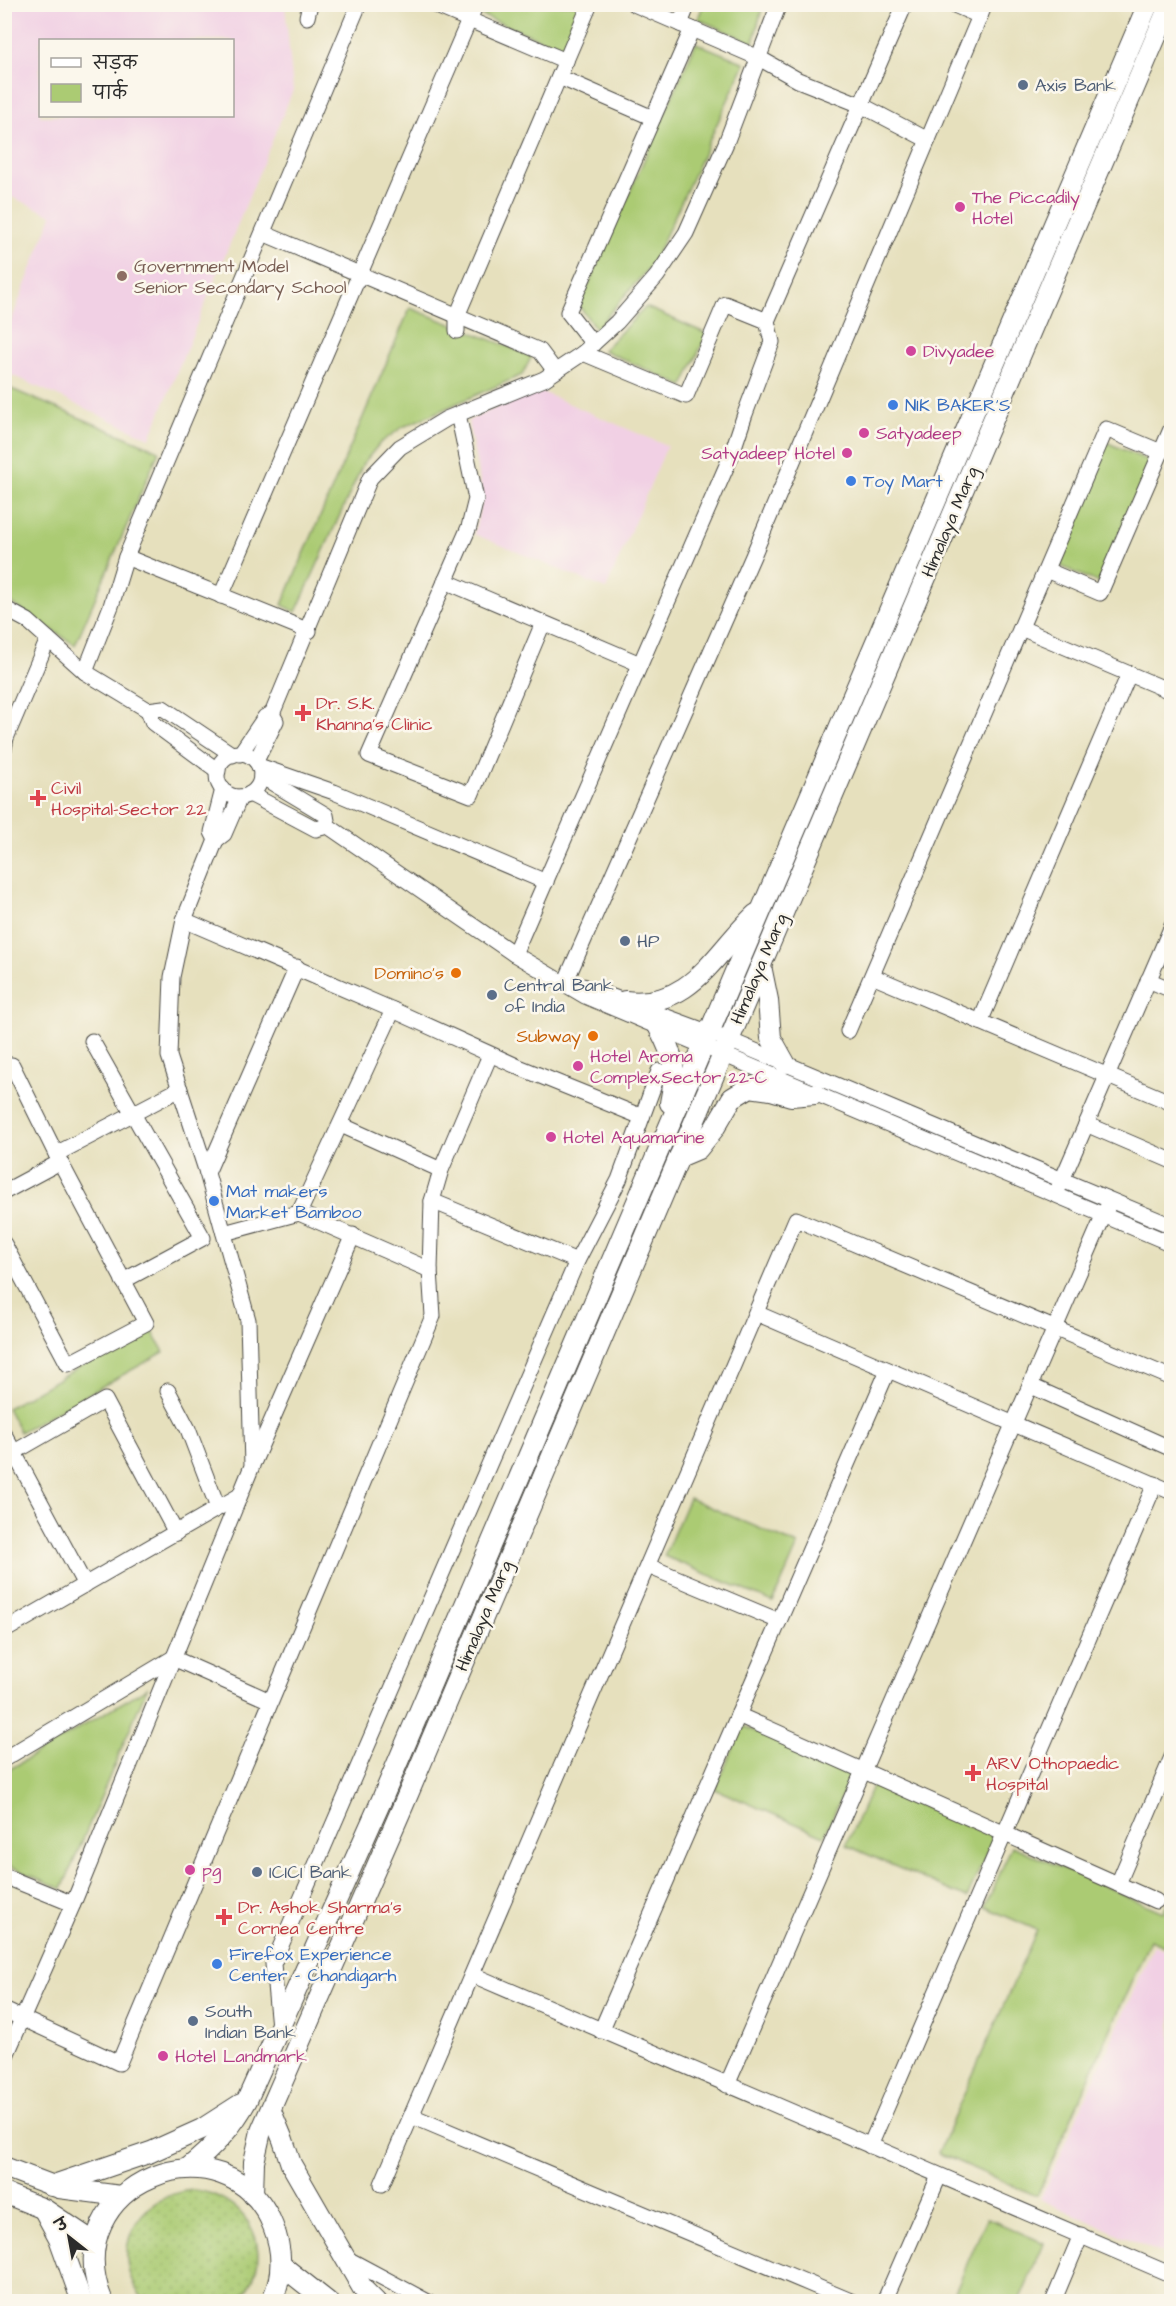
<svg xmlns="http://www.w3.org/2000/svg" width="1176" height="2306" font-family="'Architects Daughter','Playpen Sans Deva',sans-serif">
<defs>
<pattern id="garden-dots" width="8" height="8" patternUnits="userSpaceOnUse" patternTransform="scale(1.5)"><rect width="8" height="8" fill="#abcb73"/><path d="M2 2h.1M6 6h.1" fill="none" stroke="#93ae64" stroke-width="1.8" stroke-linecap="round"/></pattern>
</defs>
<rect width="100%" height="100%" fill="#fbf7ec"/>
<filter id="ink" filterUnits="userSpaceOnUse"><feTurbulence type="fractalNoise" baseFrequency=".0167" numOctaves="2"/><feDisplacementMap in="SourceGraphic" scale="12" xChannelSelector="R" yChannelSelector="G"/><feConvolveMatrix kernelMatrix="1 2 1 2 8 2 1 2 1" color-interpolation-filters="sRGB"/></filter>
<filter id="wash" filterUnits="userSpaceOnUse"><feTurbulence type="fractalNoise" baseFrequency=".008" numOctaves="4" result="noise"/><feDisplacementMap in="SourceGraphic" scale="24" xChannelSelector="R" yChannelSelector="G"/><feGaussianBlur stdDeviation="1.35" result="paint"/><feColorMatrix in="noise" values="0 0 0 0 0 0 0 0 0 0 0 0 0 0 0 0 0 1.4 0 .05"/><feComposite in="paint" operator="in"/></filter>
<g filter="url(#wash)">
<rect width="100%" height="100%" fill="#e6e0bd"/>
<!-- built -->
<g fill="#f1d0e4" fill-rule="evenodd">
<path d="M5,4L285,5L293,90L150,438L5,372V337L52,215L5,194ZM40,40H232V116H40Z"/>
<path d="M535,389L667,446L606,589L474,534L483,497L468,421Z"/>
<path d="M1154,1945L1171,1953V2258L1040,2199Z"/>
</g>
<!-- park -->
<g fill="#abcb73" stroke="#6b7b4f" stroke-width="1.5">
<path d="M485,5H582L564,49L481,15Z"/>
<path d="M703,5H763L753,43L698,19Z"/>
<path d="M696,43L745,63L653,263L596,329L579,306Z"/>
<path d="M646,307L707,334L683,386L603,350Z"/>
<path d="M410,308L532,356L522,375L403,427L380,443L363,464L296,612L282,605Z"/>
<path d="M4,386L159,451L75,645L5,599Z"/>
<path d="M1106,442L1151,462L1099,583L1054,563Z"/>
<path d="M150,1327L164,1352L20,1432L7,1408Z"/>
<path d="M689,1498L798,1545L773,1602L664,1556Z"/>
<path d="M147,1688L62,1889L5,1864V1772Z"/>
<path d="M743,1726L852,1774L824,1836L715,1789Z"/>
<path d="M873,1784L994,1837L967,1898L846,1845Z"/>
<path d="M1012,1846L1163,1912L1171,1894V1949L1150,1940L1037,2196L938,2153L1037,1930L985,1907Z"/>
<path d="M987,2218L1044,2243L1019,2301H951Z"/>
</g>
<!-- garden -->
<path fill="url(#garden-dots)" stroke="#6b7b4f" stroke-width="1.5" d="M194,2190C241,2195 275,2242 249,2287C247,2292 242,2297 238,2301H145C105,2256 135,2194 194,2190Z"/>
</g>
<g filter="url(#ink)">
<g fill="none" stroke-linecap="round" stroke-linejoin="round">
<!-- minor casing -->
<g stroke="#474641" stroke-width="17">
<g id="minor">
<path d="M432,4L566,61"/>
<path d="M634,4L759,58L798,80L861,105L928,140"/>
<path d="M952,4L980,16"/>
<path d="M307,17L310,4"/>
<path d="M680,24L688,4"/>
<path d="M559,77L653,118"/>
<path d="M263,233L540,351L555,371"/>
<path d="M457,331V316L590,4"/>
<path d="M593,344L568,312L692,29"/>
<path d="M583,353L686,396L725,304L767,321L905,4"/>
<path d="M458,414L476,499L469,527L369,755L471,795L543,623"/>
<path d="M126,557L309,631"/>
<path d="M1046,570L1100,593L1172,427"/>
<path d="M445,581L640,664"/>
<path d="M221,596L476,4"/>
<path d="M4,608L28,621L85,672L148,710"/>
<path d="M1021,628L1172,692"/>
<path d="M85,672L111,606L126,557L359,4"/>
<path d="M272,714L370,478L400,447L446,419L544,379L583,353L617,322L657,276L686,233L726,143L779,4"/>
<path d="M4,749L6,738L48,639"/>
<circle cx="239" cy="775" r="22"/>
<path d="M240,754L265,717L272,714L276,721L256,761"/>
<path d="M259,766L334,792L546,882"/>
<path d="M218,771L153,723L148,710L163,708L233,755"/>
<path d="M223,789L212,832L216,840L224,834L240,797"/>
<path d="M250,794L316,829L328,826L326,815L261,776"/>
<path d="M328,826L514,954L585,996L1172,1244"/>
<path d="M184,920L393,1010L521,1068L642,1117"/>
<path d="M514,954L731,456L745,414L772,342L767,321"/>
<path d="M872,976L1172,1103"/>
<path d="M1148,980L1172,990"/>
<path d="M565,983L753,556L985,4"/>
<path d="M583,986L729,1040L1172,1226"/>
<path d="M980,1022L1129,674"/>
<path d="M848,1031L1106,429L1161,452"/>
<path d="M92,1041L203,1238L123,1281"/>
<path d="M1086,1124L1172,1161"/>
<path d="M341,1125L441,1170"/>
<path d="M56,1154L180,1089"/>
<path d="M207,1173L297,967"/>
<path d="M1059,1187L1172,926"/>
<path d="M4,1192L60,1162"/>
<path d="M432,1201L577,1261"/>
<path d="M299,1213L393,1010"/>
<path d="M224,1233L299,1213L430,1270"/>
<path d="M4,1244L68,1364L146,1323L56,1154L12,1065"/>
<path d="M756,1313L1172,1492"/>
<path d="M1031,1386L1172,1449"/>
<path d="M168,1391L188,1429L218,1508"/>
<path d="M4,1434L85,1585"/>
<path d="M4,1458L105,1400L176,1533"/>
<path d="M254,1461L353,1235"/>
<path d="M648,1566L779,1621"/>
<path d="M4,1631L239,1496"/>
<path d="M738,1715L1156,1901"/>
<path d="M4,1759L173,1658L270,1701"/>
<path d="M4,1876L73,1904"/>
<path d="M1118,1884L1172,1757"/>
<path d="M473,1975L1172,2275"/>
<path d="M4,2010L119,2063L433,1316L430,1270L432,1201L441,1170L490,1055"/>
<path d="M279,2027L273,1964L577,1261L619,1180L659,1071"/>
<path d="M601,2031L888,1370"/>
<path d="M4,2060L73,1904L252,1466L248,1320L207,1173L169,1056L172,977L184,920L216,840"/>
<path d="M727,2085L1110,1201"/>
<path d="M412,2116L853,2302"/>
<path d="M870,2146L1155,1484"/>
<path d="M382,2184L796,1219L1172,1378"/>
<path d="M344,2257L428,2302"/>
<path d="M884,2302L939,2176"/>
<path d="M1053,2302L1081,2235"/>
</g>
</g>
<!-- major casing -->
<g stroke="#474641" stroke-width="22">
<g id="major">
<path d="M761,966L768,1000L771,1038L785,1063"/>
<path d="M625,1001C692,1009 714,953 756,914"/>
<path d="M659,1028C675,1058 677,1070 670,1103"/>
<path d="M679,1157L698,1149L714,1129L732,1098L750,1087L771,1090L791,1096L815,1094"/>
<path d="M271,2111L283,2140L291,2164L363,2289L376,2302"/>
<path d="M4,2167L59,2188L121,2196"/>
<path d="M188,2168C212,2149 232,2128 247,2100L382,1799L1148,4"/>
<path d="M51,2186L151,2152L202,2129L241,2104"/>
<path d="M4,2193L44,2209L95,2243"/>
<path d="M253,2195L254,2162L261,2131L403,1806L1170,4"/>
<path d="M45,2212L59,2238L82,2302"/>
<path d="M281,2265L328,2302"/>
<path d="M103,2302C52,2182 229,2114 273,2226C283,2251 283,2278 271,2302"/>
</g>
</g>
<!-- minor -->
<use href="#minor" stroke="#fff" stroke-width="15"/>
<!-- major -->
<use href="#major" stroke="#fff" stroke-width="20"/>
</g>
</g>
<!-- markers -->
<g fill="#5c6f8a" stroke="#fbf7ec" stroke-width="2">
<circle cx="1023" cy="85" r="6"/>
<circle cx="625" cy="941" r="6"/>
<circle cx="492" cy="995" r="6"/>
<circle cx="257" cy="1872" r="6"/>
<circle cx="193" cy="2021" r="6"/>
</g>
<g fill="#d1479c" stroke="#fbf7ec" stroke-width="2">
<circle cx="960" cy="207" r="6"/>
<circle cx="911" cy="351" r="6"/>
<circle cx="864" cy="433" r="6"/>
<circle cx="847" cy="453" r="6"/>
<circle cx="578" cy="1066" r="6"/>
<circle cx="551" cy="1137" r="6"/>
<circle cx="190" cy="1870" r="6"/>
<circle cx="163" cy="2056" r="6"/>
</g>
<circle fill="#8d6e63" stroke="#fbf7ec" stroke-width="2" cx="122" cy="276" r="6"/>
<g fill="#3f7fe0" stroke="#fbf7ec" stroke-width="2">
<circle cx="893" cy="405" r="6"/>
<circle cx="851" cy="481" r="6"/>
<circle cx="214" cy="1201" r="6"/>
<circle cx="217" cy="1964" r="6"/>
</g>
<g fill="#e0444e" stroke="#fbf7ec" stroke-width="2">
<path d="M300 704h6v6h6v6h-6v6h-6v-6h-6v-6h6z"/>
<path d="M35 789h6v6h6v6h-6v6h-6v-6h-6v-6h6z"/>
<path d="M970 1764h6v6h6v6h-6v6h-6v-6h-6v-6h6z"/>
<path d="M221 1908h6v6h6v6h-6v6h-6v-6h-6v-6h6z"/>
</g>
<g fill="#e8710a" stroke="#fbf7ec" stroke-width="2">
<circle cx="456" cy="973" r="6"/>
<circle cx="593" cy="1036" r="6"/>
</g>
<g text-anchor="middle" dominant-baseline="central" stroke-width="5" stroke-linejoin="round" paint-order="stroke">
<!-- service labels -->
<g font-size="18" fill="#4e5e75" stroke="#fbf7ec" text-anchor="start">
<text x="1035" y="85">Axis Bank</text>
<text x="637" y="941">HP</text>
<text x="504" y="985">Central Bank<tspan x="504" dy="21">of India</tspan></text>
<text x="269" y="1872">ICICI Bank</text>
<text x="205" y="2011">South<tspan x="205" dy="21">Indian Bank</tspan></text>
</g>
<!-- hotel labels -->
<g font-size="18" fill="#b23c85" stroke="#fbf7ec" text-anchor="start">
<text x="972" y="197">The Piccadily<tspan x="972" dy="21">Hotel</tspan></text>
<text x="923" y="351">Divyadee</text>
<text x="876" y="433">Satyadeep</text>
<text x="835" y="453" text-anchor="end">Satyadeep Hotel</text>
<text x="590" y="1056">Hotel Aroma<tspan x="590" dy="21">Complex,Sector 22-C</tspan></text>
<text x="563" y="1137">Hotel Aquamarine</text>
<text x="202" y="1870">pg</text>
<text x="175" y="2056">Hotel Landmark</text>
</g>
<!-- education labels -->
<g font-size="18" fill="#785e54" stroke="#fbf7ec" text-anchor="start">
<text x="134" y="266">Government Model<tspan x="134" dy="21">Senior Secondary School</tspan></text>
</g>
<!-- shop labels -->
<g font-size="18" fill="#366cbe" stroke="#fbf7ec" text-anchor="start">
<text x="905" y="405">NIK BAKER'S</text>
<text x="863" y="481">Toy Mart</text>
<text x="226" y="1191">Mat makers<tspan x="226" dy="21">Market Bamboo</tspan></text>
<text x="229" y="1954">Firefox Experience<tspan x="229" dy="21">Center - Chandigarh</tspan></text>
</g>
<!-- street labels -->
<g font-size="18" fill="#2b2b2b" stroke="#fbf7ec">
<text transform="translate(950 522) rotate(-67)">Himalaya Marg</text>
<text transform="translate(759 969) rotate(-67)">Himalaya Marg</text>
<text transform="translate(484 1616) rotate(-67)">Himalaya Marg</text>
</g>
<!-- health labels -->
<g font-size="18" fill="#be3a42" stroke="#fbf7ec" text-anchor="start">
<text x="316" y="703">Dr. S.K.<tspan x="316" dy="21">Khanna's Clinic</tspan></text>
<text x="51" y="788">Civil<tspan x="51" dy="21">Hospital-Sector 22</tspan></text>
<text x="986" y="1763">ARV Othopaedic<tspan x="986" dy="21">Hospital</tspan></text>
<text x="238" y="1907">Dr. Ashok Sharma's<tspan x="238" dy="21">Cornea Centre</tspan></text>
</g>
<!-- food labels -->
<g font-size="18" fill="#c56008" stroke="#fbf7ec" text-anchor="end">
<text x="444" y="973">Domino's</text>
<text x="581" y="1036">Subway</text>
</g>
</g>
<!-- margin -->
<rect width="1176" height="2306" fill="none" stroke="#fbf7ec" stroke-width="24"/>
<!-- legend -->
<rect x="39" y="39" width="195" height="78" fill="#fbf7ec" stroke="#a8a59f" stroke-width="1.5"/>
<rect x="51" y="58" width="30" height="9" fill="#ffffff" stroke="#a8a59f" stroke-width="1.5"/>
<text x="93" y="69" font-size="18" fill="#2b2b2b">सड़क</text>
<rect x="51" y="84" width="30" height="18" fill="#abcb73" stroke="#a8a59f" stroke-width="1.5"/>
<text x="93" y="99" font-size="18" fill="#2b2b2b">पार्क</text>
<!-- north arrow -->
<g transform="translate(69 2237) rotate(329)" stroke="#fbf7ec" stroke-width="4.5" paint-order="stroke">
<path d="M0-4.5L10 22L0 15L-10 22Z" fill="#2b2b2b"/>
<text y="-9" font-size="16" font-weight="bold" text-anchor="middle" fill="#2b2b2b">उ</text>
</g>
</svg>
